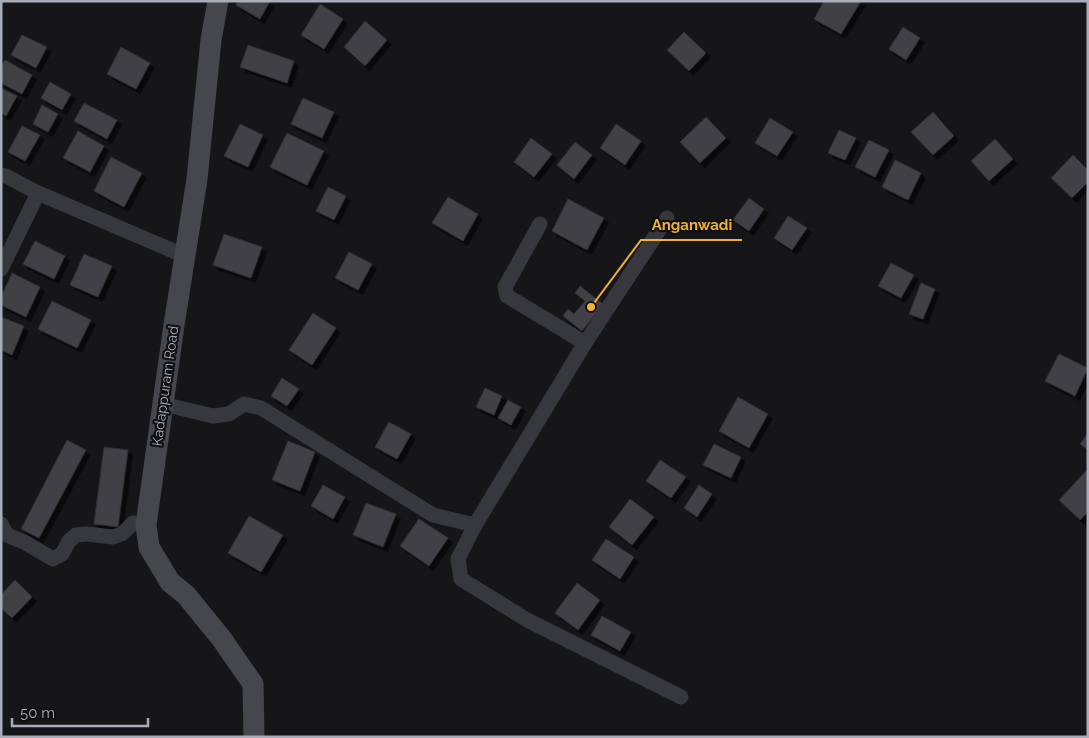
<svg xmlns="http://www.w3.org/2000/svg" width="1089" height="738" font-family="Raleway,sans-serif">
<defs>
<filter id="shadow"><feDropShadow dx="4.5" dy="4.5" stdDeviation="0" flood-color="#0009"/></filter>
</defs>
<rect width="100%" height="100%" fill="#161618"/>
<!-- building -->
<g fill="#404145" stroke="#303034" filter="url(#shadow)">
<path d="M238,1H270L260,19L236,5Z"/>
<path d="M824,1H861L841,34L814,19Z"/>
<path d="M320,4L343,19L324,49L301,35Z"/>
<path d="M365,21L387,40L365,66L344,47Z"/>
<path d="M903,27L920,38L906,60L889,49Z"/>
<path d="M684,32L706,53L689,71L667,50Z"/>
<path d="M22,35L47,47L36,68L11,55Z"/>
<path d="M248,45L294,61L287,83L240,67Z"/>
<path d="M121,47L150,63L136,89L107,74Z"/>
<path d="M5,60L32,75L22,94L1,83V66Z"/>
<path d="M50,82L71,94L62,110L41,98Z"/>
<path d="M1,88L17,96L6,116L1,113Z"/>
<path d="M303,98L334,112L322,138L291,124Z"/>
<path d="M84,103L117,120L107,139L74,121Z"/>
<path d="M42,105L58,114L48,132L33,124Z"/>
<path d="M933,112L954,136L933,155L911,132Z"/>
<path d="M706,117L726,138L700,163L680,142Z"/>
<path d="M770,118L793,132L777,156L755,143Z"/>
<path d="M240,124L263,135L248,167L224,156Z"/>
<path d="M616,124L641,141L625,165L600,148Z"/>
<path d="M22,126L40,135L25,161L8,152Z"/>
<path d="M839,130L856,138L845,160L828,153Z"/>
<path d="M78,131L104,146L90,172L63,158Z"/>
<path d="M287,133L324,151L307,185L270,167Z"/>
<path d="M531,138L552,154L534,177L514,162Z"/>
<path d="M995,139L1013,159L989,181L971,161Z"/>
<path d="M869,140L889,150L875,177L855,167Z"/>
<path d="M575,142L592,155L574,179L557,165Z"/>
<path d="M1073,155L1088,170V182L1072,198L1051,178Z"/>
<path d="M111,157L142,173L124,207L94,191Z"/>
<path d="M895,160L921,173L908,200L882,187Z"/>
<path d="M328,187L346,196L334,220L316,211Z"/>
<path d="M448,197L478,214L463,241L432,223Z"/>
<path d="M749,198L764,209L749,231L733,220Z"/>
<path d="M568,199L604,218L587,250L552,231Z"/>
<path d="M788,216L807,228L792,250L774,238Z"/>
<path d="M224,234L262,247L251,278L213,265Z"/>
<path d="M35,241L65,256L54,279L23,264Z"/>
<path d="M349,252L372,264L358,290L335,278Z"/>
<path d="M84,254L112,266L98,297L70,285Z"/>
<path d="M891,263L914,275L901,298L878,286Z"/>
<path d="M12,273L40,287L26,317L1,305V297Z"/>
<path d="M921,283L935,289L923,319L909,314Z"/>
<path d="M580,286L603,304L582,331L563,316L568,309L574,314L585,301L575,293Z"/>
<path d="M52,301L91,320L77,348L38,329Z"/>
<path d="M313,313L336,328L312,365L289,350Z"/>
<path d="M1,317L24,326L12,355L1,350Z"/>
<path d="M1059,354L1088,368L1075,396L1045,381Z"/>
<path d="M282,378L299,389L287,406L271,396Z"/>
<path d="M485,388L502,396L494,415L476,407Z"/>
<path d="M738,397L768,414L749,448L719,431Z"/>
<path d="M508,400L521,407L511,425L498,418Z"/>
<path d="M389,422L411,434L397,459L375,447Z"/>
<path d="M1088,433V450L1080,444Z"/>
<path d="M67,440L86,450L39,538L21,529Z"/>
<path d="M288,441L315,452L300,491L272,480Z"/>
<path d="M714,444L741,457L731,478L703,465Z"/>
<path d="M104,447L128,450L118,527L94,524Z"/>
<path d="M660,460L686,477L671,498L646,481Z"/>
<path d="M1086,471L1088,473V512L1080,520L1059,500Z"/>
<path d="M323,485L345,497L333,519L311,506Z"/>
<path d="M699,485L712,494L697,517L684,508Z"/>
<path d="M630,499L654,517L632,545L609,527Z"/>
<path d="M366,503L396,514L383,547L353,535Z"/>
<path d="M249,516L283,535L261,572L228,553Z"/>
<path d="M419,519L448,538L429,566L400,546Z"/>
<path d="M606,539L634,557L620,579L592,560Z"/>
<path d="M15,580L32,597L12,618L1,608V595Z"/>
<path d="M577,583L600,600L578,630L555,613Z"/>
<path d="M602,616L631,632L620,651L591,635Z"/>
</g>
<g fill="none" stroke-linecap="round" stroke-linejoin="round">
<!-- street -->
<g stroke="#37383d" stroke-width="15">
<path d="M1,175L6,176L38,193L185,256"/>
<path d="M1,269L38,193"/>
<path d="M585,343L667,218"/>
<path d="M163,404L213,416L229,414L244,404L261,408L433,515L475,525L585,343L507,296L505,287L540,224"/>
<path d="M1,524L7,535L24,542L53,559L62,554L69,541L76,535L86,534L113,537L122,534L133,523L146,525"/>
<path d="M475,525L458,559L461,579L527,620L681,697"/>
</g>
<!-- secondary -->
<path stroke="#45474d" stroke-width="21" d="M218,1L211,40L197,179L174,325L146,525L149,547L170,582L186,595L221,638L253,684L254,737"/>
</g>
<g text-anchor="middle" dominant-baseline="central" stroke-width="4.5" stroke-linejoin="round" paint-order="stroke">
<!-- street labels -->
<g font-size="14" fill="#a8adb8" stroke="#111113">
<text transform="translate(165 386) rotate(-82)">Kadappuram Road</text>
</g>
</g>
<!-- callouts -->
<path fill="none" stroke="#f2b134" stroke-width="2" d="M591 307L641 240H742"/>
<circle fill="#f2b134" stroke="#111113" stroke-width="2" cx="591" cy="307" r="5"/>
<g font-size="15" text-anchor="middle" font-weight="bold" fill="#f2b134" stroke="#111113" stroke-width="4.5" stroke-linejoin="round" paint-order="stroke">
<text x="692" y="230">Anganwadi</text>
</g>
<!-- border -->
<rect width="1089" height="738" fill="none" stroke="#a8adb8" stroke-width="5"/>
<!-- scale -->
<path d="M12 718v8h136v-8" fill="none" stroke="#a8adb8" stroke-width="2.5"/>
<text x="20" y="718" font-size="15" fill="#a8adb8" stroke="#111113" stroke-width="4" paint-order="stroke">50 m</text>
</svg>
